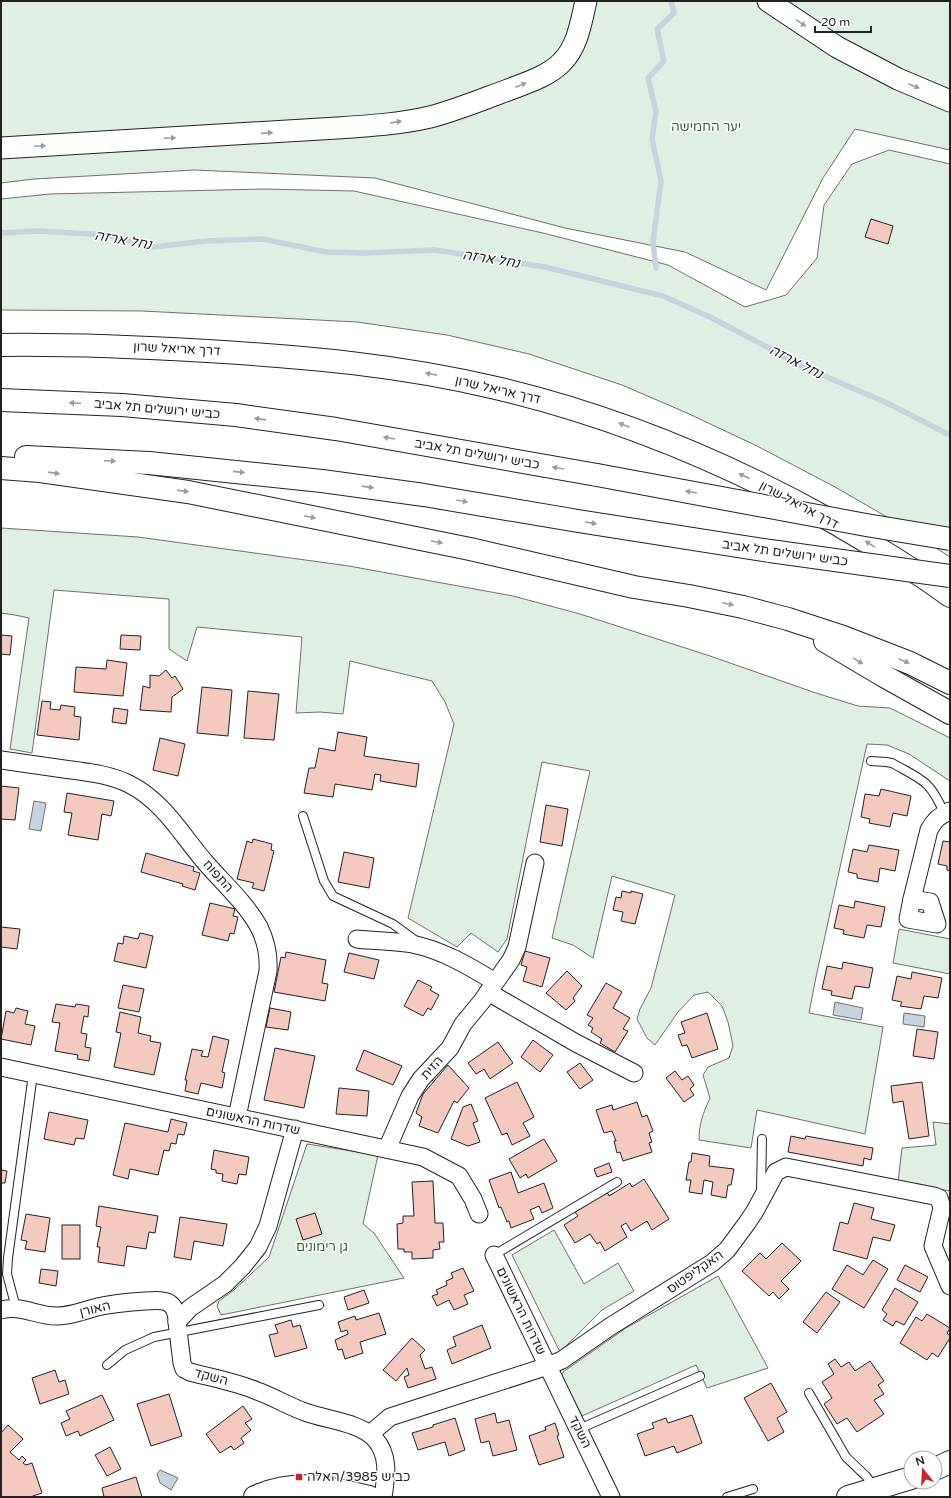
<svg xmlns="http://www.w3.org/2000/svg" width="951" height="1498" font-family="'Varela Round','Noto Sans Hebrew',sans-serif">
<rect width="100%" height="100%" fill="#fff"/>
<!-- green -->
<g fill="#e0efe3" stroke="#6f6f6f">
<path d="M1,1H950V150L855,129L823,178L766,290L685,252L565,228L375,178L194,170L34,179L1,183Z"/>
<path d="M889,150L950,164V557L899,524L835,487L757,446L687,413L622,385L529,354L447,335L357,322L142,311L1,310V199L50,194L264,189L354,191L543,233L668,265L745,307L786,295L817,258L824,205L852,164Z"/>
<path d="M1,528L138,537L349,566L513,596L580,614L710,656L816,693L858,706L890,708L950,738V781L909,754L887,745L867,744L816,977L809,1013L883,1027L865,1134L757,1110L751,1148L699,1140C699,1124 703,1113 710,1098L703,1075L708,1067L729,1058L733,1046L728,1022L722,1006L708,992L694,995L678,1012L655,1045L647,1038L637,1019L640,1009L651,988L675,895L612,876L593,958L573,945L552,938L590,771L542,762L507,939L498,952L471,933L457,947L408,918L454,724L445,702L432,681L350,661L343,714L320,712L296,713L302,637L197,627L187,661L169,649V599L54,590L32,753L10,749L29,618L15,615L1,613Z"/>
<path d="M899,929L950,939V974L893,963Z"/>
<path d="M933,1122L950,1124V1191L898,1182L902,1148L936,1145Z"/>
<path d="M307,1144L378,1155L363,1224L374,1233L404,1278L221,1315L217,1306L219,1301L234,1290L269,1257Z"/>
<path d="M554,1230L584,1284L618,1263L634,1291L602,1310L560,1352L512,1255Z"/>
<path d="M718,1276L768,1368L707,1388L696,1365L582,1416L562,1377L563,1372L626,1328Z"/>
</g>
<!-- water -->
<g fill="#c7d3dd" stroke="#6f6f6f">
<path d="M34,801L46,803L41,831L29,829Z"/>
<path d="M835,1002L863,1008L861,1020L833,1015Z"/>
<path d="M904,1013L925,1016L924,1027L903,1024Z"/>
<path d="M160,1470L178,1478L171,1490L160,1483L157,1474Z"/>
</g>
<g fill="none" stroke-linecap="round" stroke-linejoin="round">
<!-- stream -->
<g stroke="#c7d3dd" stroke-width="5.5">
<path d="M1,233L38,231L109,235L154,247L205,241L263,239L326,252L364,253L435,250L545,267L663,296L712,318L769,348L797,364L887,403L950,435"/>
<path d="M656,268L653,242L661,181L652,139L656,112L648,78L664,61L657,29L674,13L671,1"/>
</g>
</g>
<!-- building -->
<g fill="#f3c9c0" stroke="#222">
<path d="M871,219L893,226L888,244L865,237Z"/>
<path d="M1,635L12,636L10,655L1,654Z"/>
<path d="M121,635L141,636L140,650L120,649Z"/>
<path d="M107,660L127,663L123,696L74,692L76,667L106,669Z"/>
<path d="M166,670L172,678L175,676L183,689L172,697L171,712L140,710L143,686L150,688V675L159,676Z"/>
<path d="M202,687L232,690L228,736L197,733Z"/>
<path d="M248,691L279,694L274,740L244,738Z"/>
<path d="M42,701L51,702L50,709L60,710L61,705L75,707L74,716L81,717L79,740L37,735Z"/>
<path d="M114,708L128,710L126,724L112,722Z"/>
<path d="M338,732L367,737L364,756L419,764L416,787L380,781L381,775L375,774L372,790L335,784L333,797L304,793L309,768H315L319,748L335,751Z"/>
<path d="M160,738L185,744L178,776L153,770Z"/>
<path d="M1,786L19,788L15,820L1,819Z"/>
<path d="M881,789L911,796L907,816L893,813L890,827L869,823L870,819L861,817L865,794L879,796Z"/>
<path d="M67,793L114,801L111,816L102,814L98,840L68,835L72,813L64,812Z"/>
<path d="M546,805L568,809L562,846L540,842Z"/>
<path d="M253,839L272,844L271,850L274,851L264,891L252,888L254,883L237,879L247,841L252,843Z"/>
<path d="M943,841L950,842V871L947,870V866L938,864Z"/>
<path d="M869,845L899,850L895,871L880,868L878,882L857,878V874L848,872L853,849L867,852Z"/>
<path d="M344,852L374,858L369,888L338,882Z"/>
<path d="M146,853L194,867L193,871L200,873L195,890L182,886L183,884L141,872Z"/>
<path d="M622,891L631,893V891L643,894L635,924L621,921L623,912L613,910L616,897L621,898Z"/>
<path d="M855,901L885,907L881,927L867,925L864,938L843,934L844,930L834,928L839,905L854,908Z"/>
<path d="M210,903L235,909L233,916L238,917L234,934L230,933L228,941L202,935Z"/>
<path d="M1,927L20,929L17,949L1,947Z"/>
<path d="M140,933L153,936L146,968L114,961L118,943L123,944L124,936L138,939Z"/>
<path d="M525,951L550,958L542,987L523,981L527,967L521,965Z"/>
<path d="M286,952L326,960L322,983L328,984L325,1001L274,992L281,957L285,958Z"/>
<path d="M349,953L379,960L374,979L344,972Z"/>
<path d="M843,962L873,968L869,988L855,986L852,999L831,995L832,991L822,989L827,966L842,969Z"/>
<path d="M567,971L582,986L573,998L575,1001L566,1010L546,993Z"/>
<path d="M912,972L942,978L938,998L924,996L921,1009L900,1006L902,1002L892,1000L897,976L911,979Z"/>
<path d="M418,980L432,987L430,990L439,995L431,1010L428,1008L423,1016L404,1006Z"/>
<path d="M606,983L622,992L613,1008L630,1018L623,1029L628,1031L615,1052L600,1043L602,1039L591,1032L593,1028L588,1025L593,1018L587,1015Z"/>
<path d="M123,985L144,989L139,1012L118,1008Z"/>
<path d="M56,1004L75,1007L76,1004L89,1006L88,1017L84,1016L81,1033L87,1034L85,1047L91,1048L89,1061L77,1059L78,1055L55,1051L60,1023L52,1022Z"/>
<path d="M16,1008L28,1011L25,1024L35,1026L31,1045L1,1039L6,1011L14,1013Z"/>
<path d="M270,1008L291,1012L288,1030L266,1027Z"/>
<path d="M120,1012L141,1017L138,1033L151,1036L150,1041L161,1043L154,1075L114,1067L121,1033L116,1032Z"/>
<path d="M707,1013L718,1049L692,1058L687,1045L682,1046L678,1035L685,1033L681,1022Z"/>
<path d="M917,1029L938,1032L934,1059L913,1056Z"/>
<path d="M213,1036L229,1040L222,1072L225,1073L222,1088L201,1083L198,1094L185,1091L187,1080H185L192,1049L203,1051L201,1056L208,1057Z"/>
<path d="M533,1040L553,1055L540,1072L521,1057Z"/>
<path d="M498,1042L513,1063L490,1079L484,1069L476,1074L468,1063Z"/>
<path d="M275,1048L315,1056L304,1108L264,1100Z"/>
<path d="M364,1050L402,1066L393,1085L356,1070Z"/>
<path d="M580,1063L593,1080L580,1089L567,1072Z"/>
<path d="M448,1065L469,1088L457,1103L454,1101L438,1133L419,1126L422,1117L416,1113L423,1094Z"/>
<path d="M675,1071L682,1080L688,1076L694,1085L690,1089L694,1095L684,1102L666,1078Z"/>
<path d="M517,1082L534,1117L523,1123L530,1136L512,1145L507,1133L502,1135L485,1098Z"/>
<path d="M922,1082L929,1136L909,1139L903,1101L893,1103L891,1086Z"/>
<path d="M339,1088L369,1091L367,1116L336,1114Z"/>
<path d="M637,1102L642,1117L647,1115L653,1131L649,1133L652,1142L649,1143L652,1152L623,1161L620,1152L617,1153L614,1141H616L612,1131L604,1133L596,1110L612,1105L613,1110Z"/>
<path d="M471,1104L478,1121L473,1123L480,1142L468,1146L451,1139L463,1107Z"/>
<path d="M49,1112L88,1120L84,1139L76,1138L74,1145L44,1139Z"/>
<path d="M171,1119L187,1123L184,1135L178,1134L176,1144L171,1143L169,1151L164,1150L158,1175L130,1169L128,1179L113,1175L125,1123L168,1132Z"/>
<path d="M791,1136L805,1139L806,1136L873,1148L871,1160L864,1158L863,1166L788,1152Z"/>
<path d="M544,1139L557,1161L528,1178L526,1174L520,1178L509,1159Z"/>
<path d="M214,1150L249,1157L246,1175L239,1174L237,1184L222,1181L223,1174L216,1173V1170L211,1169Z"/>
<path d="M692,1153L710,1156L709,1166L734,1169L731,1185H728L726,1198L711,1195L713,1182L704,1180L702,1194L689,1192L691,1180H686L689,1162H691Z"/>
<path d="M609,1163L612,1172L597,1177L594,1169Z"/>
<path d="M1,1170L7,1171L5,1183H1Z"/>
<path d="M511,1172L518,1193L544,1183L553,1208L542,1213L539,1206L530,1210L534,1219L511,1228L509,1221L507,1222L501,1207L499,1208L489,1180Z"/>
<path d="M644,1179L669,1219L652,1230L647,1221L631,1231L626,1223L621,1226L627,1237L605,1251L600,1242L597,1244L590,1234L575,1243L564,1225L578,1216L575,1212L607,1192L609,1196L630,1183L632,1187Z"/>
<path d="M433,1181L435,1223H443L444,1242H439L440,1249L433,1250V1258L412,1259V1252H404V1249H398L397,1224L403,1223V1216H414L412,1182Z"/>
<path d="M854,1203L874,1208L871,1219L895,1225L890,1241L873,1237L867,1259L833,1250L840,1222L848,1224Z"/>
<path d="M99,1206L158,1216L155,1233L149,1232L146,1249L127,1246L124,1266L98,1262L100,1247H97L101,1227L96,1226Z"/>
<path d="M315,1213L322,1234L303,1240L296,1219Z"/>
<path d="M26,1214L50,1218L45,1252L25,1249L27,1241L21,1240Z"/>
<path d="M180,1217L227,1224L223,1246L194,1241L191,1260L174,1257Z"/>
<rect x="62" y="1225" width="18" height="34"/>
<path d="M782,1243L801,1261L781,1281L789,1289L779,1299L773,1292L769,1296L742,1271L760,1253L766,1259Z"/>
<path d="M873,1260L888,1269L864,1308L832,1289L847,1265L863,1275Z"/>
<path d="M905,1265L928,1277L920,1292L897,1280Z"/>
<path d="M463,1268L474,1291L464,1295L468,1304L454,1310L449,1300L437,1306L432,1296L438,1294L436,1290L447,1285L446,1281L453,1278L451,1273Z"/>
<path d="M41,1269L58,1271L56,1286L39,1283Z"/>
<path d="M895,1288L918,1302L904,1325L896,1321L893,1326L883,1320L887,1314L882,1310Z"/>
<path d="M364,1290L369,1303L348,1310L344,1297Z"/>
<path d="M826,1292L840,1302L817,1333L803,1322Z"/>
<path d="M379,1313L386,1334L360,1342L363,1353L345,1359L342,1349L338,1350L335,1340L348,1334L347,1330L341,1332L338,1322L355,1316L356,1320Z"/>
<path d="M927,1314L950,1328L947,1333L950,1336V1338L938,1357L932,1353L927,1360L900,1343L916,1317L922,1321Z"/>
<path d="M291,1320L293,1327L300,1325L307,1348L275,1357L269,1335L278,1333L275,1325Z"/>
<path d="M482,1325L491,1348L452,1364L447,1350L456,1346L453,1337Z"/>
<path d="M412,1338L425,1350L420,1355L425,1369L432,1367L436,1379L408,1388L404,1377L409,1375L407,1368L396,1381L383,1370Z"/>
<path d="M835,1359L841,1367L849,1362L855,1371L870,1361L884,1381L878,1385L884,1394L874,1400L884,1414L857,1432L847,1418L837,1424L824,1404L832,1398L822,1382L834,1374L828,1364Z"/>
<path d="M55,1370L59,1382L65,1380L69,1394L40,1404L32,1378Z"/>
<path d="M771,1383L787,1412L777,1418L784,1432L768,1441L744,1398Z"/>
<path d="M169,1394L182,1436L151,1446L137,1404Z"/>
<path d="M102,1395L114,1420L80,1436L78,1431L66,1436L61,1423L70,1419L66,1411Z"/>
<path d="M243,1406L252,1419L245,1423L251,1430L241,1438L244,1443L234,1450L231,1446L220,1453L206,1434Z"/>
<path d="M495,1413L497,1423L509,1420L517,1450L493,1456L489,1441L481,1443L475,1419Z"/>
<path d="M692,1415L702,1443L677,1453L674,1446L645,1456L637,1434L654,1428L652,1423L666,1418L668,1423Z"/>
<path d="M455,1418L465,1450L449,1456L445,1442L418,1450L412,1433L433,1427V1425Z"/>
<path d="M555,1423L559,1435L557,1436L564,1457L539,1465L529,1436L546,1430L545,1427Z"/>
<path d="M8,1425L23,1439L10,1452L19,1460L22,1456L26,1460L23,1463L26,1465L32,1463L42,1493L30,1497H3L1,1495V1433Z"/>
<path d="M110,1447L121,1469L107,1476L95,1455Z"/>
<path d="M136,1477L142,1497H104L102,1488Z"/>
</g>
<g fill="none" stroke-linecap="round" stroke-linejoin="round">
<!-- service casing -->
<g stroke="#222" stroke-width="10">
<g id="service">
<path d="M871,761L886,762L892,763C922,780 930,780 944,813"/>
<path d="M303,816L324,881L333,896L393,924L416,941"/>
<path d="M761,1192L762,1139"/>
<path d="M494,1255L617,1182"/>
<path d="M16,1308L7,1274L8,1258L33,1074"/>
<path d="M107,1365L125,1350L154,1337L319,1305"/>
<path d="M809,1393L846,1457L866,1476L874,1487"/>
<path d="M579,1429L700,1376"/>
<path d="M727,1497L753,1489"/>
</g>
</g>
<!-- minor casing -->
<g stroke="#222" stroke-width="19">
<g id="minor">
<path d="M1,760C22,763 43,766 64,769C86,772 109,774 129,784C163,801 181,834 205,862C223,883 245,902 259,927C266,941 269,955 268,971L237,1117"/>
<path d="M912,899L929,830C934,820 940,815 950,811"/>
<path d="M912,899L930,902L937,924L908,919Z"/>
<path d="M357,939C374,941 396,941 412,944C442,950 469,966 495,982"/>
<path d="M488,992L576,1043L634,1073"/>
<path d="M1,1067L423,1157L459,1176L473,1199L479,1214"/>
<path d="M295,1129L268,1226L258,1247L243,1266L225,1284L190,1308L177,1322L182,1363L184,1369L190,1372C212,1378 236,1382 257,1391C274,1397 288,1406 305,1412C326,1420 360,1422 375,1439C390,1456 386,1477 383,1497"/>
<path d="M387,1149L410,1096L421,1079L450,1048L463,1024L482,1001L511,960L517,947L535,863"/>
<path d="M494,1255L611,1497"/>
<path d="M1,1310C21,1304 38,1317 58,1316C73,1316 87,1309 102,1306C116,1303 130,1302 145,1301C152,1301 162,1299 169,1303C175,1307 177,1315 177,1322"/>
<path d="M370,1434L390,1417L548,1366L562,1360L611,1326L712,1263L727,1250L747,1223L755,1211L776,1172L786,1167L934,1196L939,1198L942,1208L933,1246L950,1286"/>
</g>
</g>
<!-- tertiary casing -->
<g stroke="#222" stroke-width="23">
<g id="tertiary">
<path d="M768,1L837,47L898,79L950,101"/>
<path d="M1,148L337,128C368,126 400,124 430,117C457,110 483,99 508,90C526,83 549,76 562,62C578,46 581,22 586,1"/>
</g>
</g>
<!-- secondary casing -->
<g stroke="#222" stroke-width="24">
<g id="secondary">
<path d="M935,1469L950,1462"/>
<path d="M255,1497C295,1479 328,1487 369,1497"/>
<path d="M848,1497L911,1478"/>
</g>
</g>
<!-- trunk casing -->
<g stroke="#222" stroke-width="24">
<g id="trunk">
<path d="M1,345C70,344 138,347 207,351C306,357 399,365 496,388C615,416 728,463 835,523C874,546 914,569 950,596"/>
<path d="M1,400L122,405L236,415L336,429L597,475"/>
<path d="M26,457L149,463L322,481L424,495L578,521L770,551"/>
<path d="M1,468L40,471L188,492L470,549L634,587L689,596L743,607L788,619L843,637L910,663L950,683"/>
<path d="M825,641L884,676L950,713"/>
</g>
</g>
<!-- service -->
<use href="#service" stroke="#fff" stroke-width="8"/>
<!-- minor -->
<use href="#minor" stroke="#fff" stroke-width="17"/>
<!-- tertiary -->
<use href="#tertiary" stroke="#fff" stroke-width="21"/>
<!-- secondary -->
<use href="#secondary" stroke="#fff" stroke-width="22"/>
<!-- trunk -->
<use href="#trunk" stroke="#fff" stroke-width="22"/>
<!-- trunk-bridge casing -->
<g stroke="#222" stroke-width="24" stroke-linecap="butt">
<g id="trunk-bridge">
<path d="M597,475L866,525L950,539"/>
<path d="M770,551L950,576"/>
</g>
</g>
<!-- trunk-bridge -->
<use href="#trunk-bridge" stroke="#fff" stroke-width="22"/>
</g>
<!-- one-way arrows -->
<defs><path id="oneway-solid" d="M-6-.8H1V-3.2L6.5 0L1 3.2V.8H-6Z"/></defs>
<g fill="#9c9c9c">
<use href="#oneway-solid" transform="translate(801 23) rotate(34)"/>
<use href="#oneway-solid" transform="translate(521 85) rotate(-22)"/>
<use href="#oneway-solid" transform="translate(914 86) rotate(23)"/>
<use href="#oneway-solid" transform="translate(396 122) rotate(-9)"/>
<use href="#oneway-solid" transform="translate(267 133) rotate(-4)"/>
<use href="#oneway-solid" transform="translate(170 138) rotate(-3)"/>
<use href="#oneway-solid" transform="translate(40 146) rotate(-3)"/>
<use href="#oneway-solid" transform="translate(431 374) rotate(-169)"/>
<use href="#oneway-solid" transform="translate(75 403) rotate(-178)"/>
<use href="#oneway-solid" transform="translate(260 419) rotate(-172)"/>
<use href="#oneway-solid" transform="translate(624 425) rotate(-159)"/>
<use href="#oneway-solid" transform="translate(389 438) rotate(-170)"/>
<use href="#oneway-solid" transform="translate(110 461) rotate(3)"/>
<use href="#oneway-solid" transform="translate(558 468) rotate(-170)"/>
<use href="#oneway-solid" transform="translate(239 472) rotate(6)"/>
<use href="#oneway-solid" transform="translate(54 473) rotate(8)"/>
<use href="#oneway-solid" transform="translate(744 476) rotate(-155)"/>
<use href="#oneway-solid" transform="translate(368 487) rotate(8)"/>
<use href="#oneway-solid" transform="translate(183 491) rotate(8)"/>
<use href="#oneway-solid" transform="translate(691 492) rotate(-170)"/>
<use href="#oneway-solid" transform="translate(462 501) rotate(10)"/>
<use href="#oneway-solid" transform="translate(310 517) rotate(11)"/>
<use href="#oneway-solid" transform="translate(591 523) rotate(9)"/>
<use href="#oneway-solid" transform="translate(437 542) rotate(11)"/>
<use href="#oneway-solid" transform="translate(870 544) rotate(-148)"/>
<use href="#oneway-solid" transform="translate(728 604) rotate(12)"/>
<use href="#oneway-solid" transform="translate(858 661) rotate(31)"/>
<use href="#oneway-solid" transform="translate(904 661) rotate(23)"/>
</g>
<!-- markers -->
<rect fill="#c62828" stroke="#fff" stroke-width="1.5" x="295" y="1473" width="8" height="8" rx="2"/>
<g text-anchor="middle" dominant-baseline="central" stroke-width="3" stroke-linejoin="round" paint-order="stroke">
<!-- park labels -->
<g font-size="13" fill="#2f5e38" stroke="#fff">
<text x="706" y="127">יער החמישה</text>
<text x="322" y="1247">גן רימונים</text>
</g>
<!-- street labels -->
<g font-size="13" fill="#222" stroke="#fff">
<text transform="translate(177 349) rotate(3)">דרך אריאל שרון</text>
<text transform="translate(498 390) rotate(13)">דרך אריאל שרון</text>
<text transform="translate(157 409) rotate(5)">כביש ירושלים תל אביב</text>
<text transform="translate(477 454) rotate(10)">כביש ירושלים תל אביב</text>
<text transform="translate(799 505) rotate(28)">דרך אריאל שרון</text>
<text transform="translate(785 553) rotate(8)">כביש ירושלים תל אביב</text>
<text transform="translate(218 876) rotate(48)">התפוח</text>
<text transform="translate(432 1068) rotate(-48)">הזית</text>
<text transform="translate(253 1121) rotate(12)">שדרות הראשונים</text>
<text transform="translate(695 1272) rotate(-35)">האקליפטוס</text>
<text transform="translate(95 1309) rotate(-14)">האורן</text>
<text transform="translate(521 1311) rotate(64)">שדרות הראשונים</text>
<text transform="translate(211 1377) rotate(15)">השקד</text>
<text transform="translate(580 1432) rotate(64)">השקד</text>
</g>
<!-- poi labels -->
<g font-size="13" fill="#222" stroke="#fff" text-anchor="start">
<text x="307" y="1477">כביש 3985/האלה</text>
</g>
<!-- water labels -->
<g font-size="14" font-style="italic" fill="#222" stroke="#fff">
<text transform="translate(123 240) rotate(10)">נחל ארזה</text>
<text transform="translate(491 259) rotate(9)">נחל ארזה</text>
<text transform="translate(796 362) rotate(27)">נחל ארזה</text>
</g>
</g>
<!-- border -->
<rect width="951" height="1498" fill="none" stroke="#222222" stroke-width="4"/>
<!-- north arrow -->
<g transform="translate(923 1470) rotate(342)"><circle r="19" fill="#ffffff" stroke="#a7a7a7"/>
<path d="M0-3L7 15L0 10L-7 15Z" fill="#c62828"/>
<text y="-6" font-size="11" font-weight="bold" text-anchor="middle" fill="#222222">N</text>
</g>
<!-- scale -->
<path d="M815 26v6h56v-6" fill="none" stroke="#222222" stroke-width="2"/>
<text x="821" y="26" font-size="12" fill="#222222" stroke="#ffffff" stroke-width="3" paint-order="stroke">20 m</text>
</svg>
